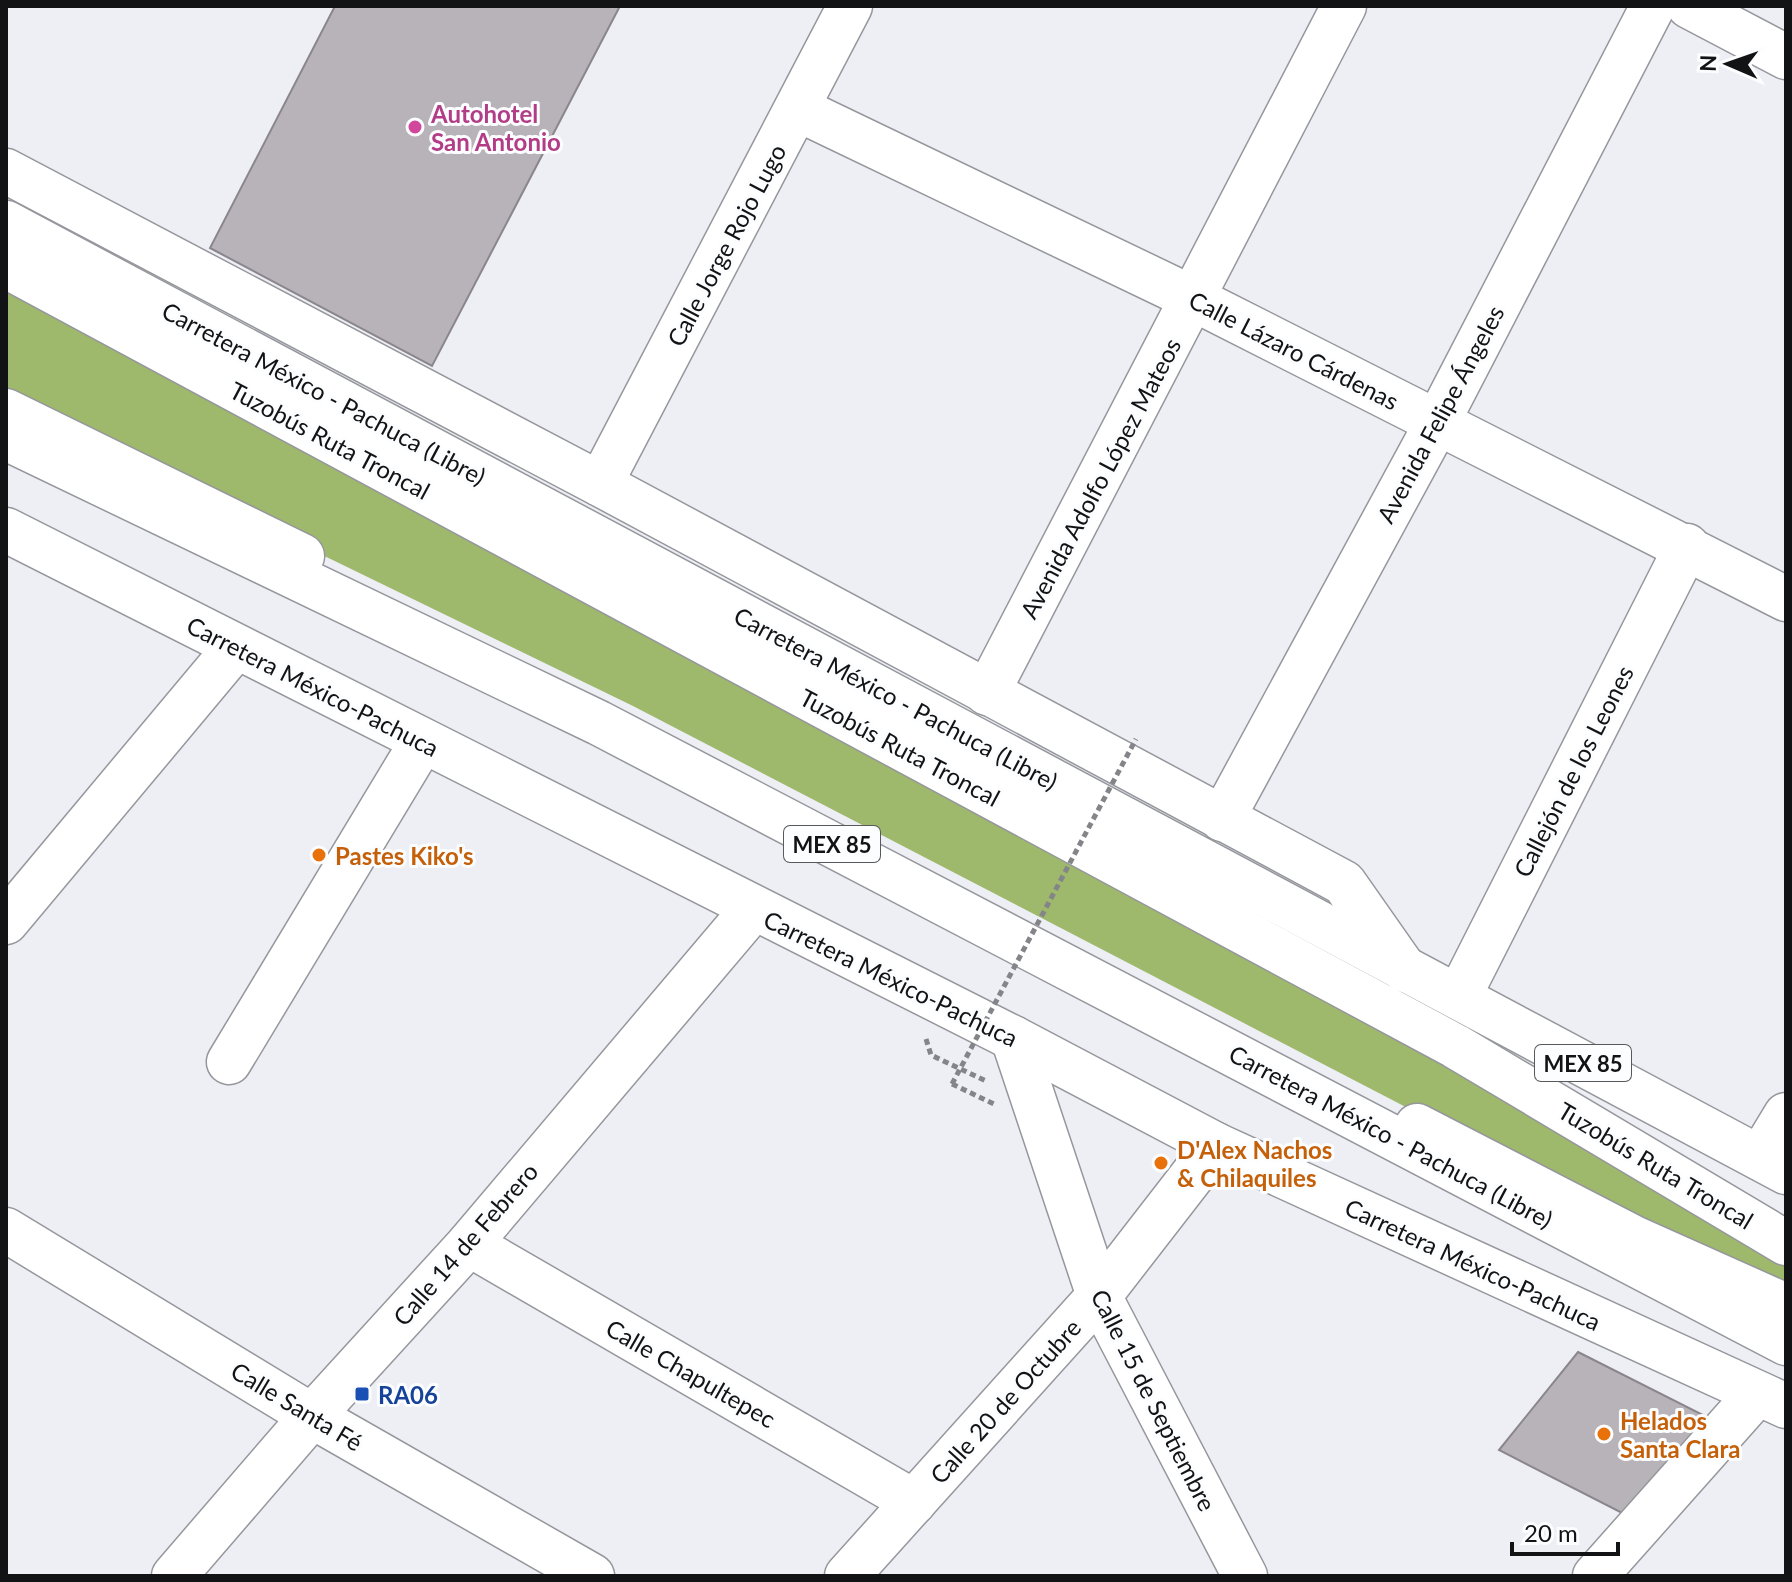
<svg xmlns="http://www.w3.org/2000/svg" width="1792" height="1582" font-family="Lato,sans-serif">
<rect width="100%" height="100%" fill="#edeff5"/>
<!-- forest -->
<path fill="#9eb86c" d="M6,276L1786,1249V1294L1502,1157L633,706L6,401Z"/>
<!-- building -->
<g fill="#b7b3b9" stroke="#8a868b" stroke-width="2">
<path d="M335,6H620L432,366L210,248Z"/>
<path d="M1578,1352L1709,1418L1628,1516L1499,1450Z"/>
</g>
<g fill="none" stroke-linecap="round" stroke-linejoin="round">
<!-- minor casing -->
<g stroke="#95979c" stroke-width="47">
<g id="minor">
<path d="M1689,6L1786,57"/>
<path d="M798,109L1194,299L1786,599"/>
<path d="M6,171L600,484L1344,883L1405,970"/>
<path d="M6,266L1455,1046L1786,1243"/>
<path d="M6,411L302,556"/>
<path d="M600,484L850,6"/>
<path d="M6,530L1013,1038L1216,1145L1786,1406"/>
<path d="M987,693L1344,6"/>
<path d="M1222,819L1437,423L1653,6"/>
<path d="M6,922L236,647"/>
<path d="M1459,996L1687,546"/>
<path d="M1013,1038L1099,1296L1245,1576"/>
<path d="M229,1062L422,742"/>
<path d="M1417,1126L1634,1238L1786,1306"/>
<path d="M1760,1158L1786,1115"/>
<path d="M6,1230L312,1416L592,1576"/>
<path d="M469,1244L914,1502"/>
<path d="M174,1576L312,1416L469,1244L753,909"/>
<path d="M847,1576L1099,1296L1216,1145"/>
<path d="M1595,1576L1756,1395"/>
</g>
</g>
<!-- highway casing -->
<g stroke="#95979c" stroke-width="47">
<g id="highway">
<path d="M6,223L1786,1172"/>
<path d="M6,438L599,723L1786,1343"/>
</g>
</g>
<!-- path -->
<g stroke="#838589" stroke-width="5" stroke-dasharray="6 4" stroke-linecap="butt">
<path d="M926,1039L931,1055L986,1081"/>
<path d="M952,1084L994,1104"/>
</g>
<!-- minor -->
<use href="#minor" stroke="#fff" stroke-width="44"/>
<!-- highway -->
<use href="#highway" stroke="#fff" stroke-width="44"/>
<!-- path-bridge -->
<path stroke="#838589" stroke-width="5" stroke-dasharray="6 4" stroke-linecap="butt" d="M952,1084L1136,739"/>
</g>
<!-- markers -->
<circle fill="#d1479c" stroke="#fcfdff" stroke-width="3" cx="415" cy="127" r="8"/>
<g fill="#e8710a" stroke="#fcfdff" stroke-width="3">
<circle cx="319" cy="855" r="8"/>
<circle cx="1161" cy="1163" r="8"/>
<circle cx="1604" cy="1434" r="8"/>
</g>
<rect fill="#1a4fb4" stroke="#fcfdff" stroke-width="3" x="354" y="1386" width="16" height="16" rx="4"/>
<g text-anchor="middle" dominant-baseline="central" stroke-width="6" stroke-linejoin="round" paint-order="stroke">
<!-- shield labels -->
<g fill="#fcfdff" stroke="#58595b" stroke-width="2">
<rect x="784" y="826" width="96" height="36" rx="6"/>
<rect x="1535" y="1045" width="96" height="36" rx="6"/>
</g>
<g font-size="22" font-weight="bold" fill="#121315">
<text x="832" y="844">MEX 85</text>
<text x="1583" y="1063">MEX 85</text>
</g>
<!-- hotel labels -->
<g font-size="24" font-weight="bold" fill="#b23c85" stroke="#fcfdff" text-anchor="start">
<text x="431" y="113">Autohotel<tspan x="431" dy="28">San Antonio</tspan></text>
</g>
<!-- street labels -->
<g font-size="24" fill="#121315" stroke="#fcfdff">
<text transform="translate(726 245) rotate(-62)">Calle Jorge Rojo Lugo</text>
<text transform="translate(1294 350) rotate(27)">Calle Lázaro Cárdenas</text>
<text transform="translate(324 393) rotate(28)">Carretera México - Pachuca (Libre)</text>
<text transform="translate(1440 414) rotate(-62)">Avenida Felipe Ángeles</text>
<text transform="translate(330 440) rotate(28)">Tuzobús Ruta Troncal</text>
<text transform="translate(1100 478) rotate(-62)">Avenida Adolfo López Mateos</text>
<text transform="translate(313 686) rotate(27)">Carretera México-Pachuca</text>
<text transform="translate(896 698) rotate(28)">Carretera México - Pachuca (Libre)</text>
<text transform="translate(900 747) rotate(28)">Tuzobús Ruta Troncal</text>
<text transform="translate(1573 771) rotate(-63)">Callejón de los Leones</text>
<text transform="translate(891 978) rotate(26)">Carretera México-Pachuca</text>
<text transform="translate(1391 1136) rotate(28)">Carretera México - Pachuca (Libre)</text>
<text transform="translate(1656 1165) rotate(31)">Tuzobús Ruta Troncal</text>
<text transform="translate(465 1244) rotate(-49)">Calle 14 de Febrero</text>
<text transform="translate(1473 1264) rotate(25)">Carretera México-Pachuca</text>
<text transform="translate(691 1373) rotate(30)">Calle Chapultepec</text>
<text transform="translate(1154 1400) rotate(63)">Calle 15 de Septiembre</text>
<text transform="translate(1005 1401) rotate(-48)">Calle 20 de Octubre</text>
<text transform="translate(297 1406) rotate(31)">Calle Santa Fé</text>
</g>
<!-- food labels -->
<g font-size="24" font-weight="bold" fill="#c56008" stroke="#fcfdff" text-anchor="start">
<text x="335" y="855">Pastes Kiko's</text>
<text x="1177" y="1149">D'Alex Nachos<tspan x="1177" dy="28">&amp; Chilaquiles</tspan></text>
<text x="1620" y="1420">Helados<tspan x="1620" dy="28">Santa Clara</tspan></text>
</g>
<!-- transit labels -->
<g font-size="24" font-weight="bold" fill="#164399" stroke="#fcfdff" text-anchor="start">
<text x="378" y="1394">RA06</text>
</g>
</g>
<!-- border -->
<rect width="1792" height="1582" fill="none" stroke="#121315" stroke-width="16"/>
<!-- north arrow -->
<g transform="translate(1728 64) rotate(272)" stroke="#fcfdff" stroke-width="6" paint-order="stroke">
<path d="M0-6L14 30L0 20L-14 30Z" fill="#121315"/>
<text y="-12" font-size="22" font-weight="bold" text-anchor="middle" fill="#121315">N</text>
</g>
<!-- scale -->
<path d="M1512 1542v12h106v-12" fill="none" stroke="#121315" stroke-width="4"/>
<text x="1524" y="1542" font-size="24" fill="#121315" stroke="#fcfdff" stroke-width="6" paint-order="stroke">20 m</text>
</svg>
